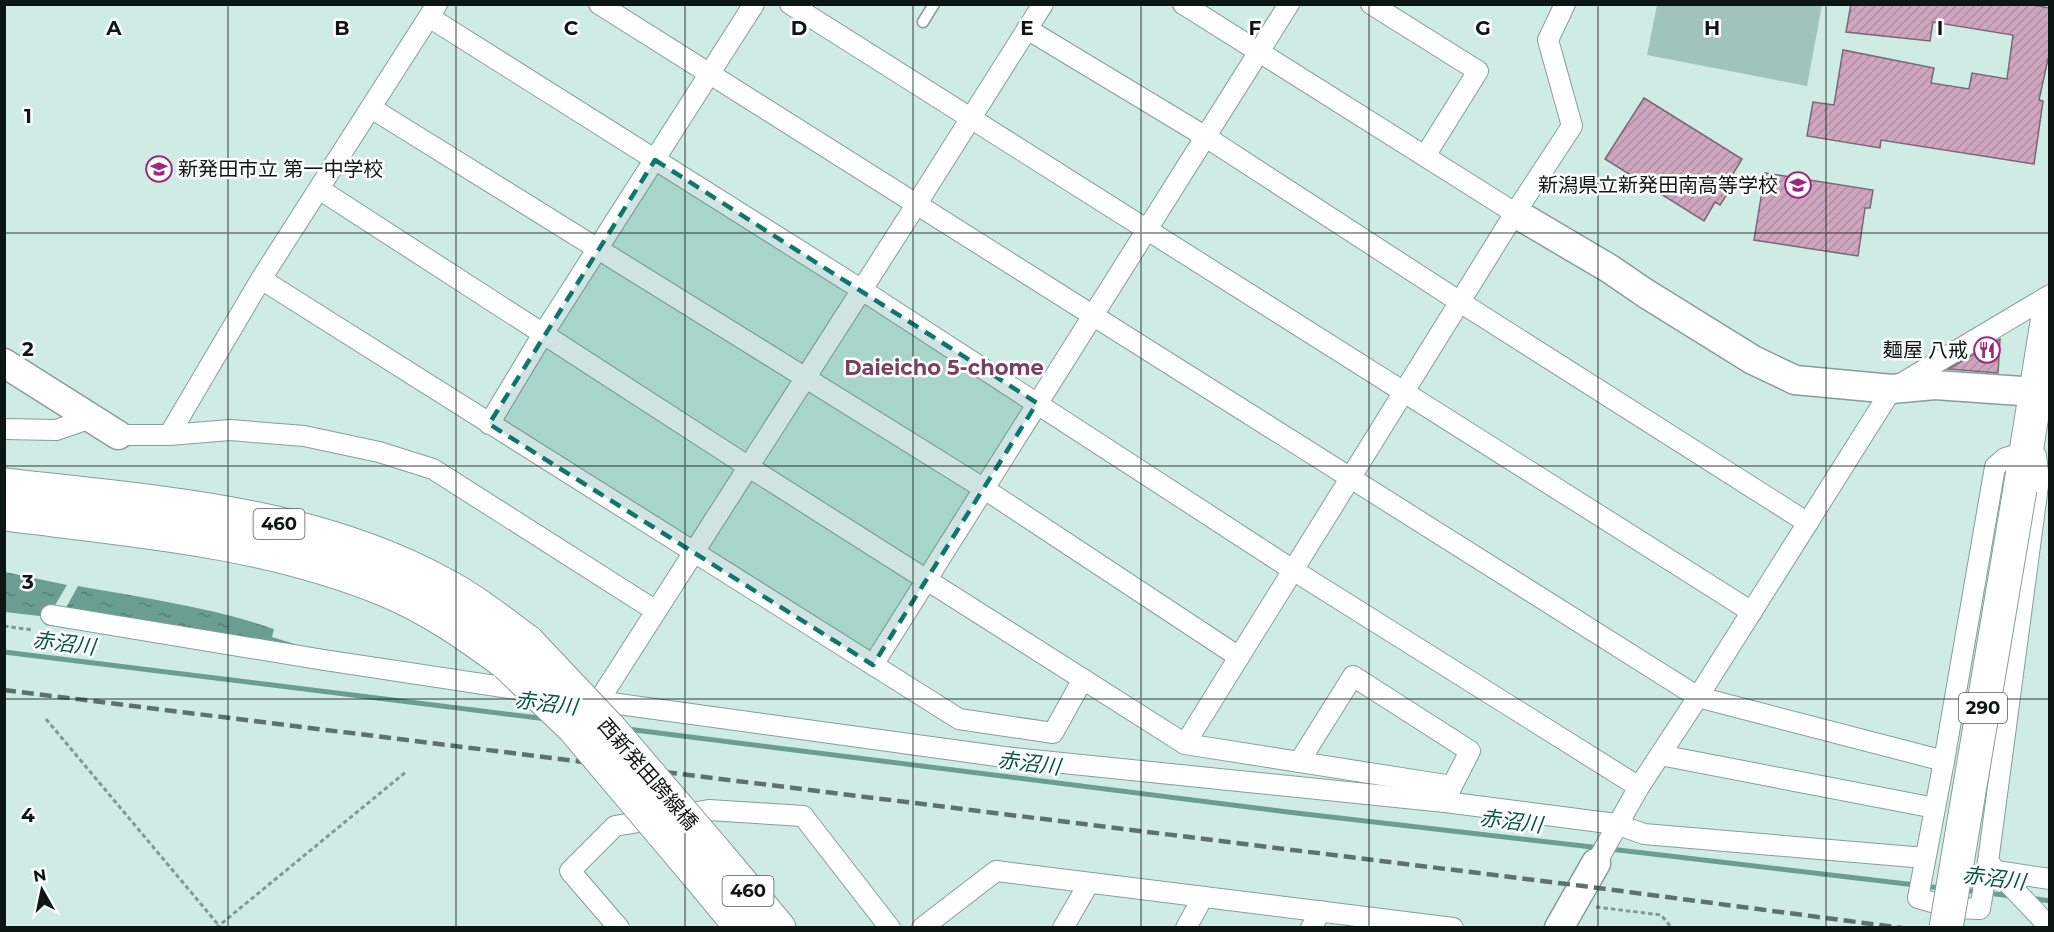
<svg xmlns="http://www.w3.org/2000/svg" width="2054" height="932" font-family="Montserrat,'Noto Sans JP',sans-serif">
<defs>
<pattern id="water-ripples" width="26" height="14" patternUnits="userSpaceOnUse" patternTransform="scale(1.5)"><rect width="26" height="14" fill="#699e91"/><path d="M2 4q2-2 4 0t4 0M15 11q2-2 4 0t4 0" fill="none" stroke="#558075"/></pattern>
<pattern id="building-hatch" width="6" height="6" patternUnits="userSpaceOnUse" patternTransform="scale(1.5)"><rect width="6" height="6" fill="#cfa6c0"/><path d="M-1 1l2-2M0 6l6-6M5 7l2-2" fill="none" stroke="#b18ea4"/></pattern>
</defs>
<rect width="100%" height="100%" fill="#ceece3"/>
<!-- garden -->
<path fill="#a0c3ba" d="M1657,5H1822L1807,86L1647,55Z"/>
<!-- water -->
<g fill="url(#water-ripples)">
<path d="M5,572L67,585L48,617L5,612Z"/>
<path d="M78,586C143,598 211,607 274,629L272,637L301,646L302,651L62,615Z"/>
</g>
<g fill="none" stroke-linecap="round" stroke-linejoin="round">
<!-- stream -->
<g stroke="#699e91" stroke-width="5">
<path d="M4,652L547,719"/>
<path d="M627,729L1296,813L1601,848"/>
<path d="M1610,849L1941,888"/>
<path d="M1962,890L2012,896"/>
<path d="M2030,898L2050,901"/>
</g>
</g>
<!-- building -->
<g fill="url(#building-hatch)" stroke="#7b6673" stroke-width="1.5">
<path d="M1851,4H2030L2049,8V59H2048L2039,100L2043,101L2034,164L1881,140L1880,148L1807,136L1813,102L1834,105L1843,50L1934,68L1931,83L1969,89L1972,73L2007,79L2013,35L1933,22L1930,41L1846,32Z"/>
<path d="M1644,98L1742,159L1728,182L1733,185L1720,205L1715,202L1704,221L1605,159Z"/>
<path d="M1765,173L1873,190L1870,208H1865L1858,256L1754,240Z"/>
<path d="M2000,339L1998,373L1948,369Z"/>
</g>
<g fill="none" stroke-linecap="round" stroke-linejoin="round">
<!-- lane casing -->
<g stroke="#849f98" stroke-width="13">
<path id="lane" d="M923,22L934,4"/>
</g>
<!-- street casing -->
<g stroke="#849f98" stroke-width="22">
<g id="street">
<path d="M599,4L1698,697L1944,761"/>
<path d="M790,4L1752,612"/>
<path d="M1183,4L1515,213"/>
<path d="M1371,4L1478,71L1425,156"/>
<path d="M429,17L862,290L1293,570L1639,787"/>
<path d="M1027,29L1206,137L1460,302L1808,523"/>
<path d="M371,108L983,488L1239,657"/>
<path d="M319,189L749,467L1185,744L1452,786L1445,802"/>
<path d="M261,279L959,719L1053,733L1083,679"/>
<path d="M489,424L543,334L754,4"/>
<path d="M4,429L56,430L91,418"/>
<path d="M118,435H169L230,430L304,436L379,452L433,469L656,611"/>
<path d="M169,435L261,279L437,4"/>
<path d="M2025,452L2036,456L2039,478L1988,862L1980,909L1952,908L1918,898L1944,761L1995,467L2005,458Z"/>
<path d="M51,615L324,660L535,692"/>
<path d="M873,665L1289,4"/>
<path d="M582,699L1004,757L1445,802L1616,824L1644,834L1925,858"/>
<path d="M598,702L916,205L1043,4"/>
<path d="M1185,744L1515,213L1572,126L1548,40L1565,4"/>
<path d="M1660,755L1935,808"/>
<path d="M1299,762L1353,676L1470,751L1452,786"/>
<path d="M1988,862L2043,920L2047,928"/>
<path d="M1596,863L1639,787L1698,697L1892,389L2050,295"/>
<path d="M1996,871L2050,879"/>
<path d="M619,928L570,871L615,826L709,810L803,816L890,928"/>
<path d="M922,928L996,871L1453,928"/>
<path d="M1063,928L1089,883"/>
<path d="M1186,928L1203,897"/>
<path d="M1311,928L1321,911"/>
</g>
</g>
<!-- secondary casing -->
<g stroke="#849f98" stroke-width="31">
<g id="secondary">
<path d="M1515,213L1610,269L1645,293L1753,360L1795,380L1892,389L1935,385L2050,393"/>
<path d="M4,363L118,435"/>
<path d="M1559,928L1596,863"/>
</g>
</g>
<!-- highway casing -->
<g stroke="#849f98" stroke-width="35">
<g id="highway">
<path d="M4,485C153,502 311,511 445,585C475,601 501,622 528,642"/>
<path d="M2020,489L2050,304"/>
<path d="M4,514C132,530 262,540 383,589C428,607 468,635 507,664"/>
<path d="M717,854L779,928"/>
<path d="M693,869L742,928"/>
</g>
</g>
<!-- path -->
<g stroke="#829992" stroke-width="3" stroke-dasharray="4.5 3" stroke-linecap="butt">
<path d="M4,626L33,630"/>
<path d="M46,719L221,928"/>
<path d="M1596,907L1661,915L1672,928"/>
<path d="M216,928L407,771"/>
</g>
<!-- lane -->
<use href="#lane" stroke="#fff" stroke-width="10"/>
<!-- street -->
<use href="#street" stroke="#fff" stroke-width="20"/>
<!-- secondary -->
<use href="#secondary" stroke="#fff" stroke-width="28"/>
<!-- highway -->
<use href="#highway" stroke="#fff" stroke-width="33"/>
<!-- rail -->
<path stroke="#5e716b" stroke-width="4.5" stroke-dasharray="12 6" stroke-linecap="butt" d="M4,690L1583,886L1902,928"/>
<!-- highway-bridge casing -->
<g stroke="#849f98" stroke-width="35" stroke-linecap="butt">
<g id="highway-bridge">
<path d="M528,642L611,730L717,854"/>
<path d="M507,664L573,727L693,869"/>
<path d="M1946,928L2020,489"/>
</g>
</g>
<!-- highway-bridge -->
<use href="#highway-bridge" stroke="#fff" stroke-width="33"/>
</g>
<!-- marked area -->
<path fill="#0f766e" fill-opacity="0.2" stroke="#0f766e" stroke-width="4.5" stroke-dasharray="12 8" stroke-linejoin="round" d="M655,160L1037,403L873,665L489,424Z"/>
<!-- grid -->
<path fill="none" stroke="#0c1714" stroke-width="1.5" stroke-opacity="0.55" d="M228,4V928M456,4V928M685,4V928M913,4V928M1141,4V928M1369,4V928M1598,4V928M1826,4V928M4,233H2050M4,466H2050M4,699H2050"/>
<!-- icons -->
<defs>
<g id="school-ring" transform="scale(1.35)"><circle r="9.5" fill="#fff" stroke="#9e267e" stroke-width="1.5"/><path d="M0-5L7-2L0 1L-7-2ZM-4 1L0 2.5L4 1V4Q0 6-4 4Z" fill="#9e267e"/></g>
<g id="restaurant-ring" transform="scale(1.35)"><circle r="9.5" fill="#fff" stroke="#9e267e" stroke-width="1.5"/><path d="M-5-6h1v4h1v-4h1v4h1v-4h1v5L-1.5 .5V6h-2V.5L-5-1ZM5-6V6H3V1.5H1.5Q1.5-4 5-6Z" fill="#9e267e"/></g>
</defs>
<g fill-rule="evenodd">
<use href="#school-ring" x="159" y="169"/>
<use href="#school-ring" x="1798" y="185"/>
<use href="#restaurant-ring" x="1987" y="350"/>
</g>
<g text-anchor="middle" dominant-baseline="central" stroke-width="5" stroke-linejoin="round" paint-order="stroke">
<!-- shield labels -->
<g fill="#fff" stroke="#555d5a" stroke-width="1.5">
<rect x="253.5" y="509" width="51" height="30" rx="4.5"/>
<rect x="1959" y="693" width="48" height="30" rx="4.5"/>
<rect x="722.5" y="876" width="51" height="30" rx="4.5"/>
</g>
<g font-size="18" font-weight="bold" fill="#0c1714">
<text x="279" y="524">460</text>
<text x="1983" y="708">290</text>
<text x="748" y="891">460</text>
</g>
<!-- poi labels -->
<g font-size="20" fill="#0c1714" stroke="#fff" text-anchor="end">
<text x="178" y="169" text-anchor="start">新発田市立 第一中学校</text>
<text x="1778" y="185">新潟県立新発田南高等学校</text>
<text x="1968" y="350">麺屋 八戒</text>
</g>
<!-- street labels -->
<g font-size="20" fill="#0c1714" stroke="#fff">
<text transform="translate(648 774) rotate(49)">西新発田跨線橋</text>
</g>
<!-- neighbourhood labels -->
<g font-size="21" font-weight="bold" fill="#7b3e67" stroke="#fff">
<text x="944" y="367">Daieicho 5-chome</text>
</g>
<!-- water labels -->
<g font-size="21" font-style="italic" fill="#045345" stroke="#fff">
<text transform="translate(64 643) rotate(7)">赤沼川</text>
<text transform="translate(546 703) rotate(7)">赤沼川</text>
<text transform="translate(1029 763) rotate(7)">赤沼川</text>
<text transform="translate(1511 821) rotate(7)">赤沼川</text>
<text transform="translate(1994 878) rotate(7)">赤沼川</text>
</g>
</g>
<g font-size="20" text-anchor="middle" font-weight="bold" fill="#0c1714" stroke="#fff" stroke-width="5" stroke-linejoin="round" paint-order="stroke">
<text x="114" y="35">A</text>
<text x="342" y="35">B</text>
<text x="571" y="35">C</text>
<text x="799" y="35">D</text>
<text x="1027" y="35">E</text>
<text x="1255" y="35">F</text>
<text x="1483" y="35">G</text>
<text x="1712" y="35">H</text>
<text x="1940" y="35">I</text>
<text x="28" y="123">1</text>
<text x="28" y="356">2</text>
<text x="28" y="589">3</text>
<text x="28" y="822">4</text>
</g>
<!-- border -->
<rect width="2054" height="932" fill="none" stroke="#0c1714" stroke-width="12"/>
<!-- north arrow -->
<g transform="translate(42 890) rotate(351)" stroke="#ffffff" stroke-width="4.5" paint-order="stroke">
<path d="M0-4.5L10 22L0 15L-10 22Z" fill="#0c1714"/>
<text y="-9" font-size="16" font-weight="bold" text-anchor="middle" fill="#0c1714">N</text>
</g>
</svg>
